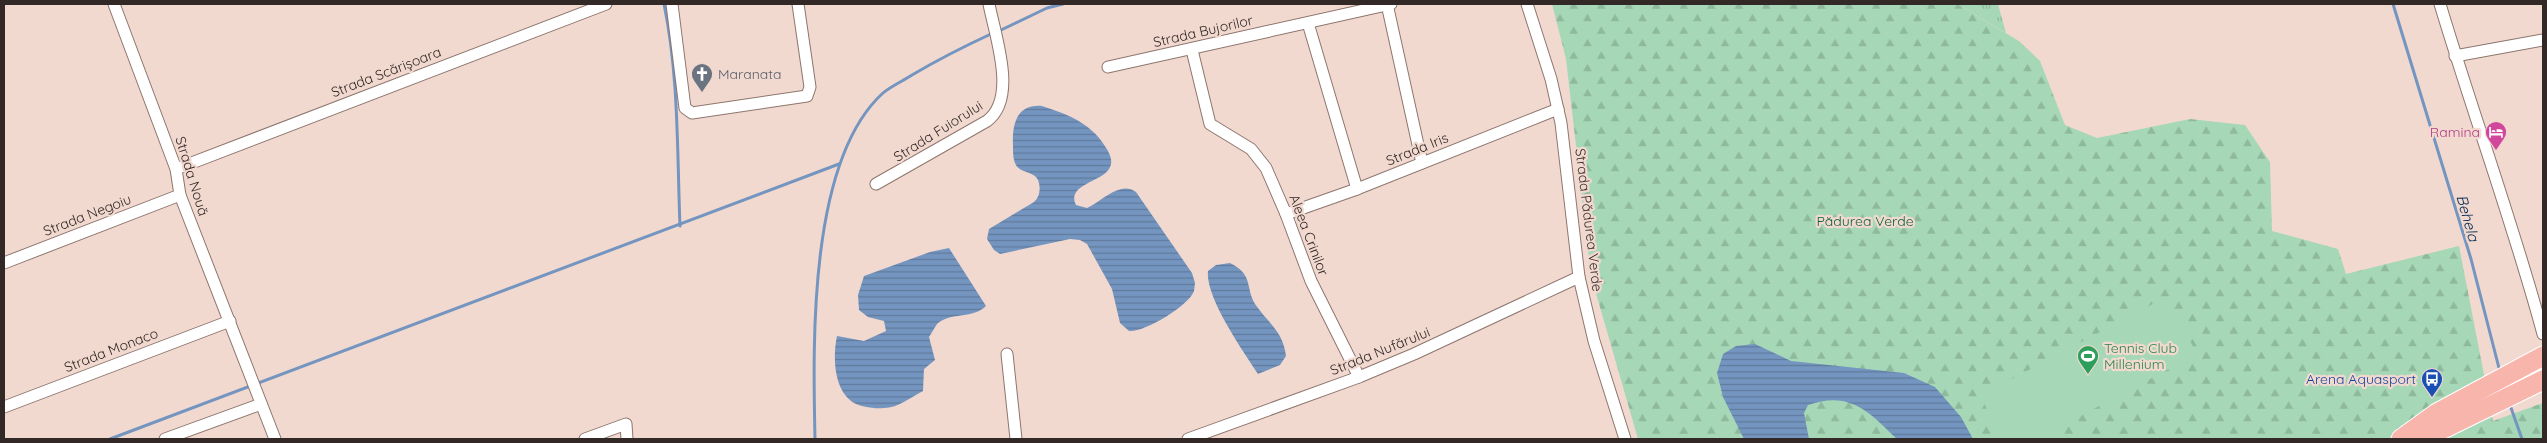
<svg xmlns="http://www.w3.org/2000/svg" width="2547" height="443" font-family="Quicksand,sans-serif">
<defs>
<pattern id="forest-firs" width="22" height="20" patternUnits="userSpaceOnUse" patternTransform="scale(1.25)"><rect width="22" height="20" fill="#a6d8b7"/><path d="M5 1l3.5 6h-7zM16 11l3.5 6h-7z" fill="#8fb99d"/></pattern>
<pattern id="park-tufts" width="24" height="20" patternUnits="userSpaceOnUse" patternTransform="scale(1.25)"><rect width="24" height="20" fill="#a6d8b7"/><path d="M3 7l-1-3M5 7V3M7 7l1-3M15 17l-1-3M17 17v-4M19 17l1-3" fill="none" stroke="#8fb99d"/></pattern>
<pattern id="water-rules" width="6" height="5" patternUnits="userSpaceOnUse" patternTransform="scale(1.25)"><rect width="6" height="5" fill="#7495bf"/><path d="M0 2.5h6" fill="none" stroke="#607a9b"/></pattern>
</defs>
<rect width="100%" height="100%" fill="#f2d9d0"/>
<!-- forest -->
<path fill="url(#forest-firs)" d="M1552,4H1957L2019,41L2040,61L2065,125L2097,138L2190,119L2245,125L2270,162L2272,231L2338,249L2346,274L2459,246L2493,421L2543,403V439H1638L1591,276L1566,59Z"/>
<!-- park -->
<path fill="url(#park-tufts)" d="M1957,4H1998L2006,33Z"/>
<!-- pitch -->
<path fill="#a6d8b7" d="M2166,297L2197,354L2037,439H2003L1980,396Z"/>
<!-- water -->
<g fill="url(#water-rules)">
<path d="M1042,106C1070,115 1093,124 1108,151C1111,157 1113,163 1109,169C1101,182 1066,185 1076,205L1087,208C1101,202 1120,180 1136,192L1192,273L1195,283L1194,291C1189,306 1143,333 1129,331L1120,323L1112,289L1087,244L1080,240L1070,239L1000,254L994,250L987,239L989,229L1034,202C1040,197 1041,188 1038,180C1034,171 1020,173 1016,165C1013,160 1013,152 1013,146C1012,125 1016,104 1042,106Z"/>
<path d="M949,248L986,306C973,319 952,312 938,323C935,326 932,333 929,337L935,360L924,369L923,391C911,397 898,408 884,408C876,409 858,407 851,401C833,387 833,355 837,336L864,341L886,331L884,321L868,317L859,310L858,295L864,276L930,252Z"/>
<path d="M1230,263C1254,275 1245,287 1255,304C1268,323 1283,331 1286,356L1280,365L1258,374C1243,351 1205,297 1208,271L1216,265Z"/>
<path d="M1755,344L1791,361L1904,373L1935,387L1961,417L1973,439H1897C1869,412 1850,390 1808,405L1804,413L1809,439H1744L1723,397L1717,373L1723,354L1736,346Z"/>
</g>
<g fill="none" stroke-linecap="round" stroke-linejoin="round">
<!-- stream -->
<g stroke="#7495bf" stroke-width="3">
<path d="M664,4C679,76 677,152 680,226"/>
<path d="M2393,4L2471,259L2500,372"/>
<path d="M999,31L1047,8L1063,4"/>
<path d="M2510,405L2522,439"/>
<path d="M110,439L839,164"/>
<path d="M815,439C813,345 808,161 883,93C891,86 903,81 912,75C939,59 965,46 993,33"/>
</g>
<!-- street casing -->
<g stroke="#8d766e" stroke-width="13">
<g id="street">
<path d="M114,4L176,169L180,195L275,439"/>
<path d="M672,4L685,108L692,113L807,96L810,87L798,4"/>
<path d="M1387,4L1422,163"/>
<path d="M1527,4L1551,79L1561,123L1579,277L1594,341L1625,439"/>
<path d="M2440,4C2473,114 2513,223 2543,334"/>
<path d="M1308,23L1357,189"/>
<path d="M1192,50L1210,124L1251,149L1266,168L1286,214L1311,281L1359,377"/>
<path d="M2455,56L2543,40"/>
<path d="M1108,67L1391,4"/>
<path d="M176,169L606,4"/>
<path d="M876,184L987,121C1018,98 995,36 989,4"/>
<path d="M1286,214L1357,189L1558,109"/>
<path d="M4,263L180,195"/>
<path d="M1007,354L1016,439"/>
<path d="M4,407L230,321"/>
<path d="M165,439L261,404"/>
<path d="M585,439L626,424L627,439"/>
<path d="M1188,439L1359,377L1414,354L1579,277"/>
</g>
</g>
<!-- primary casing -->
<g stroke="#fff" stroke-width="21">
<g id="primary">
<path d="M2410,438L2443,429L2543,380"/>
<path d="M2401,439L2437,413L2543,356"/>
</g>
</g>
<!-- street -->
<use href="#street" stroke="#fff" stroke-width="11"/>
<!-- primary -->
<use href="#primary" stroke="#f8b5ac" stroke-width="19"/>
</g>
<!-- icons -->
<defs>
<g id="church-pin" transform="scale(1.125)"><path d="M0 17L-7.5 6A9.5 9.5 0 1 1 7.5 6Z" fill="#6b7280" stroke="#f2d9d0"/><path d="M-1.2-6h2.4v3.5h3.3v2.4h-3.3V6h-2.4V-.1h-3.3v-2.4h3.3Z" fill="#fff"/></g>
<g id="hotel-pin" transform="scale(1.125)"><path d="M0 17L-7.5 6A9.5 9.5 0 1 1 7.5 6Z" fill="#d1479c" stroke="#f2d9d0"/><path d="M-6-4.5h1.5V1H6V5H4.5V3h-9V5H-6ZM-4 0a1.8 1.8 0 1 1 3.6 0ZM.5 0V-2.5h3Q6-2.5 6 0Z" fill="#fff"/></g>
<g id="stadium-pin" transform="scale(1.125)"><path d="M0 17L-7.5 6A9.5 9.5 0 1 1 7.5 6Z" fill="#2e9e5b" stroke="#f2d9d0"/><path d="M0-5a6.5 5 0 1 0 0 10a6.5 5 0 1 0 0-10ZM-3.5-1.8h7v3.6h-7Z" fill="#fff"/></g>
<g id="bus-pin" transform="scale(1.125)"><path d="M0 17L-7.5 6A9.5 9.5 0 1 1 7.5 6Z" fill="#1a4fb4" stroke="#f2d9d0"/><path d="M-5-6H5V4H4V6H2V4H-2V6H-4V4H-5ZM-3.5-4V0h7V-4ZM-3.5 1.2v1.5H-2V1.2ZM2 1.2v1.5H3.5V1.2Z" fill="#fff"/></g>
</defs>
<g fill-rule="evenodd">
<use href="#church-pin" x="702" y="74"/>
<use href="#hotel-pin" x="2496" y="132"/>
<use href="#stadium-pin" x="2088" y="356"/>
<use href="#bus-pin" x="2432" y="379"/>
</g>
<g text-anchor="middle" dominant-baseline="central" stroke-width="4.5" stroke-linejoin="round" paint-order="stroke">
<!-- street labels -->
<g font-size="14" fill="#322825" stroke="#f2d9d0">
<text transform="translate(1203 31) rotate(-13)">Strada Bujorilor</text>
<text transform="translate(386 72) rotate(-21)">Strada Scărișoara</text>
<text transform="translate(938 131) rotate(-32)">Strada Fuiorului</text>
<text transform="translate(1417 149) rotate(-22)">Strada Iris</text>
<text transform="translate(192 176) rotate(73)">Strada Nouă</text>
<text transform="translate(87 215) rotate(-21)">Strada Negoiu</text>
<text transform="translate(1589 220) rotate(83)">Strada Pădurea Verde</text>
<text transform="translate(1309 235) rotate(69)">Aleea Crinilor</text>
<text transform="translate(111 350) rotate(-21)">Strada Monaco</text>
<text transform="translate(1380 351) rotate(-22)">Strada Nufărului</text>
</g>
<!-- worship labels -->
<g font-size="14" fill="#5b616d" stroke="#f2d9d0" text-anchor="start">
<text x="718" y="74">Maranata</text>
</g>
<!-- hotel labels -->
<g font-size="14" fill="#b23c85" stroke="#f2d9d0" text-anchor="end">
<text x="2480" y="132">Ramina</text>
</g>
<!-- park labels -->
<g font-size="14" fill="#0c6239" stroke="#f2d9d0">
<text x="1865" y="221">Pădurea Verde</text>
</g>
<!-- leisure labels -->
<g font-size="14" fill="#27864d" stroke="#f2d9d0" text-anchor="start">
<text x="2104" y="348">Tennis Club<tspan x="2104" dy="16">Millenium</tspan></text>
</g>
<!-- transit labels -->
<g font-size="14" fill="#164399" stroke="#f2d9d0" text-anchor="end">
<text x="2416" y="379">Arena Aquasport</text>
</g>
<!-- water labels -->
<g font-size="15" font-style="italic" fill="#082c54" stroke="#f2d9d0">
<text transform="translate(2468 218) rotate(74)">Behela</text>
</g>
</g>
<!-- border -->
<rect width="2547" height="443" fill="none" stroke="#322825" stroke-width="10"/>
</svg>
